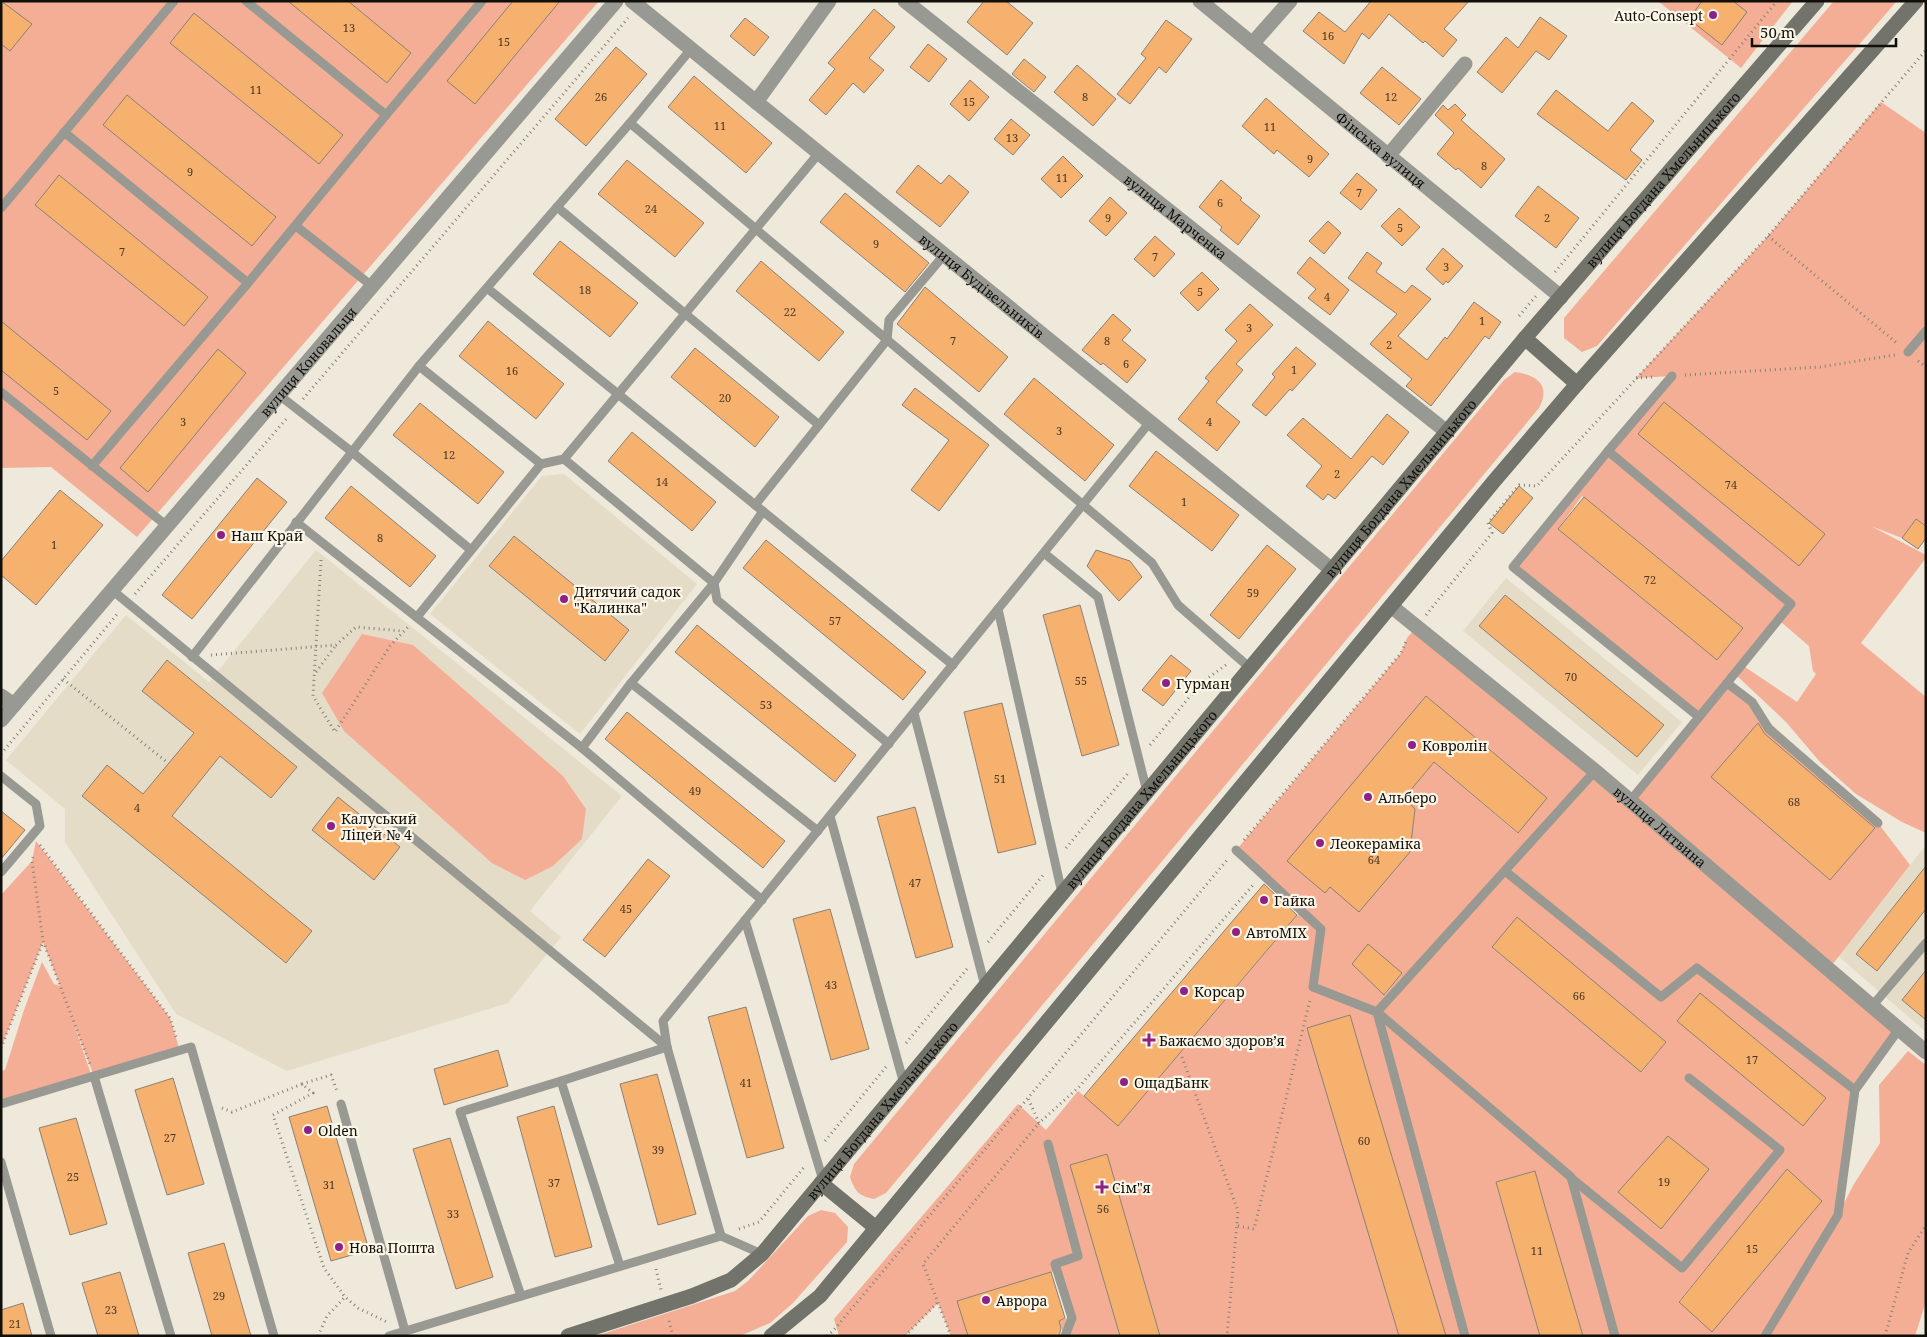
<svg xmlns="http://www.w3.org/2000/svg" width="1927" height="1337" font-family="'Noto Serif',serif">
<rect width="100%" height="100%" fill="#eee9db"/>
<!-- built -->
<g fill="#e5dcc8">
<path d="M564,474L697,584L580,734L430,614L542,476Z"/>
<path d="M316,550L622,796L530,911L561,937L508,1003L287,1071L176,1014L65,842V809L6,760L126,615L209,682Z"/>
<path d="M1506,578L1682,722L1638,775L1463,631Z"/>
<path d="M1926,845V1032L1838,956Z"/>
</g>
<!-- green -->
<g fill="#f3ae95" fill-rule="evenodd">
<path d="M1,1H599L137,537L51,467L1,468Z"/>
<path d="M1658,1H1793L1741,68Z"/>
<path d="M1834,1H1897L1597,346L1582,352L1564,338V318Z"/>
<path d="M1881,102L1926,133V525L1916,519L1902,538L1871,526L1926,555V558L1861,643L1926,697V833L1902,822L1856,794L1820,762L1786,722L1736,675L1727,683L1878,823L1910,865L1829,969L1899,1029L1855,1090L1839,1213L1854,1184L1880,1143L1879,1085L1908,1051L1926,1065V1301L1915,1336H1583L1534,1171L1496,1182L1541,1336H1160L1107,1154L1070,1165L1120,1336H1064L1059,1321L1070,1317L1055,1271L958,1301L968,1336H951L938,1303L905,1336H839L834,1319L1018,1104L1046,1130L1078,1091L1119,1125L1300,912L1257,872L1233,854L1401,653L1407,638L1417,626L1630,801L1699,717L1513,567L1672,376L1636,378L1768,236ZM1582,496L1743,628L1717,660L1558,529ZM1781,622L1809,646L1813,671L1816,674L1797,702L1742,665ZM1426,696L1547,798L1517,833L1434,762L1404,798L1415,809L1410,852L1330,887ZM1517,918L1666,1042L1642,1072L1492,947ZM1368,944L1401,974L1385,995L1352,964ZM1787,1170L1822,1201L1712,1331L1679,1301Z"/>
<path d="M1515,372C1537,375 1551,385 1539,408L886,1193L874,1199C859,1196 855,1192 850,1177L854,1164L1504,380Z"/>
<path d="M362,634L413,645L563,776L586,809L582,839L553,866L525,880L492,863L344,731L322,693Z"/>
<path d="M36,841L170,1018L180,1051L94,1076L72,1019L92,1077L1,1104V1071L5,1070L24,1010L42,962L54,984L60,986L43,942L1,1048V895L32,861Z"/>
<path d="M821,1210L835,1213L848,1227L847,1242L793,1303L770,1323L740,1336H596L735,1291L748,1281L808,1216Z"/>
</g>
<!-- building -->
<g fill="#f6b16e" stroke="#8a8076">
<path d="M1,1L32,24L10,51L1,44Z"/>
<path d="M288,1H348L411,53L387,83Z"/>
<path d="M513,1H560L475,104L447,81Z"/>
<path d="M984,1H1006L1033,23L1007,55L967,22Z"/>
<path d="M1371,1H1469L1444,29L1457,40L1443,57L1425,41L1423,43L1389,14L1369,39L1362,33L1344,64L1303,31L1319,12L1345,32Z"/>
<path d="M1702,1H1733L1747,12L1722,45L1689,19Z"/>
<path d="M874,9L895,27L869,58L884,70L864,93L853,83L826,115L809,100L835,69L828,63Z"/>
<path d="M194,13L343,135L319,164L170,43Z"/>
<path d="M1540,17L1567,36L1549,60L1536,51L1502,93L1477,72L1506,37L1518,48Z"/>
<path d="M745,18L769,37L754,56L730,36Z"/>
<path d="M1166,20L1192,39L1166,73L1159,67L1130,104L1117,94L1146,58L1141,54Z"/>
<path d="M928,44L947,59L929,82L910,67Z"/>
<path d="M616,47L647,74L586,146L555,119Z"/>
<path d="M1024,59L1046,77L1034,92L1012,74Z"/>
<path d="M1077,65L1116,99L1093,126L1054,92Z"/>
<path d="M1382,67L1421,99L1399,125L1360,93Z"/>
<path d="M694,76L772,143L746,173L668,107Z"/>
<path d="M970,80L989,97L969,121L950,104Z"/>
<path d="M1556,90L1608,131L1632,102L1654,121L1630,150L1642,160L1626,180L1537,114Z"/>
<path d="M127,95L276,217L252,246L103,125Z"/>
<path d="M1266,98L1329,154L1309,177L1277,150L1274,154L1242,126Z"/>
<path d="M1455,104L1466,115L1461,120L1505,159L1481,188L1458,168L1456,170L1437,154L1454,133L1435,115L1443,105L1448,110Z"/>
<path d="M1011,119L1030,135L1013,155L994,139Z"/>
<path d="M1063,156L1083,176L1061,198L1041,179Z"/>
<path d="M627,160L704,223L675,257L598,194Z"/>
<path d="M918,165L941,184L949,175L969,192L940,227L896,192Z"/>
<path d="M1357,173L1377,190L1361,210L1340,193Z"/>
<path d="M59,175L208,297L184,326L35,205Z"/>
<path d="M1221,180L1242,198L1240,200L1260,216L1238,245L1220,230L1222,227L1199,207Z"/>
<path d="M1538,186L1579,218L1556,248L1515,216Z"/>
<path d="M845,193L929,263L905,292L820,222Z"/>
<path d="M1110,197L1127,213L1106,236L1089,221Z"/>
<path d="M1399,208L1420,227L1402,246L1381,226Z"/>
<path d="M1328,221L1341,233L1324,254L1309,241Z"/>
<path d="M1155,236L1175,254L1154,277L1134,259Z"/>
<path d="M560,241L638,303L610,337L533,274Z"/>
<path d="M1443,248L1463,266L1448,283L1446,281L1443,285L1426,269Z"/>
<path d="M1367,252L1382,263L1376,272L1405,293L1412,285L1431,299L1398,336L1427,360L1445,337L1447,339L1474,302L1501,322L1489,339L1485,336L1431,406L1406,386L1412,379L1370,344L1397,314L1348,278Z"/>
<path d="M1310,257L1349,290L1330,315L1308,298L1316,289L1297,273Z"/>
<path d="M761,261L844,332L819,361L736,291Z"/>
<path d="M1202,272L1219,289L1198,311L1180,293Z"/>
<path d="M925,287L1008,357L979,392L897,324Z"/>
<path d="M1250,304L1273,325L1236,364L1243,370L1216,402L1240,422L1217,451L1178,419L1209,381L1205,378L1237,341L1225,330Z"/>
<path d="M1113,314L1131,330L1122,340L1146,360L1127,383L1103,363L1101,365L1082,350Z"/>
<path d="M1,321L111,411L87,440L1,370Z"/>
<path d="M488,321L564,384L536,419L459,356Z"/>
<path d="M1296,347L1316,364L1292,391L1290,389L1266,416L1252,405L1275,377L1272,374Z"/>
<path d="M695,348L779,417L755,447L671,377Z"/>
<path d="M218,349L246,373L148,492L120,468Z"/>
<path d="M1034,378L1114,445L1085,481L1004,414Z"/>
<path d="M915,388L989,445L939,511L911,490L949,440L902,405Z"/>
<path d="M1664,402L1825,534L1799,566L1638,434Z"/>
<path d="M420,403L504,472L478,504L393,435Z"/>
<path d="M1387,414L1409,432L1383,465L1372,456L1335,499L1328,494L1323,500L1306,486L1322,466L1287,435L1303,418L1351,459Z"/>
<path d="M632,432L716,502L692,531L608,461Z"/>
<path d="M1156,451L1239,515L1212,551L1129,486Z"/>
<path d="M257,478L287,502L192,619L162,595Z"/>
<path d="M351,486L436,556L410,587L325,518Z"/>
<path d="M1519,486L1533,498L1503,534L1489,523Z"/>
<path d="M60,490L103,525L36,605L1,575V561Z"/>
<path d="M1584,497L1743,628L1717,660L1558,529Z"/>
<path d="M1916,519L1926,526V538L1918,549L1902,538Z"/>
<path d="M514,536L629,630L605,661L489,566Z"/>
<path d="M766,540L926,672L903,700L743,568Z"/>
<path d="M1267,545L1296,569L1239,639L1210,615Z"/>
<path d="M1096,550L1130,561L1142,577L1119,601L1087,566Z"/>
<path d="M1505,595L1664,725L1637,757L1479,626Z"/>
<path d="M1080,605L1119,745L1082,756L1043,615Z"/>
<path d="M697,625L856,755L835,782L675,652Z"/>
<path d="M1171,655L1191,671L1163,706L1142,690Z"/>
<path d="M167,660L297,767L271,798L220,756L172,816L312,931L286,963L82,796L107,765L143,794L194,733L142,691Z"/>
<path d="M1426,696L1547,798L1518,833L1434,762L1404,798L1415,809L1410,852L1359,912L1330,887L1325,893L1287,861Z"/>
<path d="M1002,703L1036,844L998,853L964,712Z"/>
<path d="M627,712L785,841L763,868L605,739Z"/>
<path d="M1758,723L1765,734L1875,828L1830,880L1711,777Z"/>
<path d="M338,797L400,847L374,880L312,830Z"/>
<path d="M915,807L953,947L916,958L877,817Z"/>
<path d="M1,811L25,830L1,859Z"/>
<path d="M648,859L670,876L605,957L583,940Z"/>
<path d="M1926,866V909L1877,971L1856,954Z"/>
<path d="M1264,884L1297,915L1118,1126L1084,1096Z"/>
<path d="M830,909L869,1049L831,1060L793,919Z"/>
<path d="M1517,917L1666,1042L1641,1072L1492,947Z"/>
<path d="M1368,944L1402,973L1384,995L1352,964Z"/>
<path d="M1926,970V1020L1902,1000Z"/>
<path d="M1700,993L1826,1098L1803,1126L1677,1021Z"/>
<path d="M746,1007L784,1148L747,1158L708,1017Z"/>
<path d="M1350,1015L1373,1094L1446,1336H1399L1307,1028Z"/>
<path d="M498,1050L508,1086L444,1105L434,1069Z"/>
<path d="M657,1074L696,1214L658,1225L620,1084Z"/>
<path d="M173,1078L204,1184L167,1195L135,1090Z"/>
<path d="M327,1106L369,1250L331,1261L289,1117Z"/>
<path d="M554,1106L592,1247L555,1257L517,1117Z"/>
<path d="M76,1118L107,1224L70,1235L39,1128Z"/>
<path d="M1668,1136L1709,1169L1661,1229L1618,1192Z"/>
<path d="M450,1138L493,1277L456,1289L413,1149Z"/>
<path d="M1107,1154L1160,1336H1120L1070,1165Z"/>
<path d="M1787,1169L1822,1201L1712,1332L1679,1302Z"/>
<path d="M1535,1171L1545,1207L1583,1336H1540L1517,1256L1496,1182Z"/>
<path d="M224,1243L251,1336H212L188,1253Z"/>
<path d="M120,1272L139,1336H98L82,1283Z"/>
<path d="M1051,1272L1065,1318L1059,1321L1061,1328L1059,1336H968L957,1301Z"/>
<path d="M23,1303L32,1336H1V1310Z"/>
</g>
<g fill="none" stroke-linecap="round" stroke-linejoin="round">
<!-- path -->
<g stroke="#868379" stroke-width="3" stroke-dasharray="1 4" stroke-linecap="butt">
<path d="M1768,236L1898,344"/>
<path d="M1555,272L1777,1"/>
<path d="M1519,316L1536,296"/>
<path d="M1918,361L1926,367"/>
<path d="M1685,375L1820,367L1895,355"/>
<path d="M1636,378L1654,377"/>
<path d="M303,399L628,18"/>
<path d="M321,560L313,696L335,732L390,646L408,627"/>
<path d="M135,594L288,417"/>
<path d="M1426,615L1492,533L1488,523L1519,485L1537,486L1768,236L1926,50"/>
<path d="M211,655L336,645L356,627L403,631"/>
<path d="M316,672L336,645"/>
<path d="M63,679L168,763"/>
<path d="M1150,745L1201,683L1226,665"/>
<path d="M1,754L119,612"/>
<path d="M1244,840L1401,653L1407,639"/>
<path d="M40,845L170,1018L176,1037"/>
<path d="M1066,848L1129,772"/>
<path d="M33,857L32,861L43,941L90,1064"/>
<path d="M988,942L1044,874"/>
<path d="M906,1043L967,969"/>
<path d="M1,1048L43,942"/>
<path d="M1182,1057L1238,1211L1227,1336"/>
<path d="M302,1084L331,1075L337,1091"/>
<path d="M222,1108L232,1112L302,1084L313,1093L273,1115L324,1268L345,1297L358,1308L387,1322"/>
<path d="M1038,1124L1079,1087L1253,885"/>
<path d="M825,1141L886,1067"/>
<path d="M1238,1226L1254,1229L1310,1000"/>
<path d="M739,1229L759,1222L805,1166"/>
<path d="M656,1269L661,1290"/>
<path d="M669,1321L673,1336"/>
<path d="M318,1336L327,1316L345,1297"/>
<path d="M827,1336L833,1331L1227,860"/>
<path d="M905,1336L938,1302"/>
<path d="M951,1336L923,1264L1039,1123L1028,1098"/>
<path d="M1885,1336L1908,1253L1926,1225"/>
</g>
<!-- lane -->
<g stroke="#999993" stroke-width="9">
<path d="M246,1L386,115"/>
<path d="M691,49L630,123L1152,563L1178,605L1250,668"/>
<path d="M64,132L248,283"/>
<path d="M557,207L819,425"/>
<path d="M1,208L174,1"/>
<path d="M296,226L372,286"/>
<path d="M487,288L953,665"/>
<path d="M1908,352L1926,331"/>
<path d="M419,366L541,464L564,459L819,153"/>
<path d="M1,392L167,526"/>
<path d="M279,395L352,452L419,366L630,123"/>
<path d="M1608,451L1672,376"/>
<path d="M564,459L714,583L763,511"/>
<path d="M92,466L248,283L386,115L482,1"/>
<path d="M755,505L887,340L889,320L944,255"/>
<path d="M296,522L582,748"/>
<path d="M1044,553L1098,597L1147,792"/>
<path d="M714,583L631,683L582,748L762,900"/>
<path d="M714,583L717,600L889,744"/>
<path d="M112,590L667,1047"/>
<path d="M998,609L1062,893"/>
<path d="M417,617L541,464"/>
<path d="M192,657L352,452L471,550"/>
<path d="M631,683L818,831"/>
<path d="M914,713L985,986"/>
<path d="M1699,717L1513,567L1608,451L1791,604L1727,683"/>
<path d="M1,776L36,804L40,826L1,872"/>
<path d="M1630,801L1727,683L1752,702L1769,729L1878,823"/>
<path d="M830,816L904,1084"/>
<path d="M1236,850L1321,929L1313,987L1377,1012L1571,1177L1615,1336"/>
<path d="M1505,871L1661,997L1697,968L1855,1090"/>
<path d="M745,920L822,1177L821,1183"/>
<path d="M1873,1005L1926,943"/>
<path d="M1377,1012L1465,1336"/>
<path d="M1377,1012L1595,771"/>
<path d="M667,1047L663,1021L1150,422"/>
<path d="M94,1076L191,1047L274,1336"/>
<path d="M561,1081L667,1047L721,1236"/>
<path d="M1,1104L94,1076L171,1336"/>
<path d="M341,1104L405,1331"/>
<path d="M1048,1144L1078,1256L1055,1264L1072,1318L1065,1336"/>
<path d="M1,1162L51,1336"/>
<path d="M1571,1178L1682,1268L1780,1150L1689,1078"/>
<path d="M521,1296L460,1112L561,1081L620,1266"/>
<path d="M389,1336L721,1236L762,1254"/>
<path d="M1765,1336L1838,1215L1855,1090L1899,1029"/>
</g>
<!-- street -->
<g stroke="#999993" stroke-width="15">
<path id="s1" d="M632,1L1332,570"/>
<path id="s2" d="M905,1L1447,432"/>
<path id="s3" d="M1200,1L1561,297"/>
<path d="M1252,44L1290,1"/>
<path d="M756,102L829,1"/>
<path d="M1388,156L1465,64"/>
<path id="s4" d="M1391,606L1595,771L1926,1052"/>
<path d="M1,696L14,705"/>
<path id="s5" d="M1,720L616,1"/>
</g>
<!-- secondary -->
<g stroke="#72736b" stroke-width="15">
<path d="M1525,338L1577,384"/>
<path d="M821,1183L876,1228"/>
<path id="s6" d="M568,1336L692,1296L731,1280L762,1254L1525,338L1817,1"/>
<path d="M771,1336L820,1296L1495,480L1577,384L1916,1"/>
</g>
</g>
<!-- markers -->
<g fill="#8d2185" stroke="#fcf6e8" stroke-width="2">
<circle cx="1713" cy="15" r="5"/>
<circle cx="221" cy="535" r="5"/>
<circle cx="564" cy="599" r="5"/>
<circle cx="1166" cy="683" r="5"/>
<circle cx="1412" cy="745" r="5"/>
<circle cx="1368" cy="797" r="5"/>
<circle cx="331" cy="826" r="5"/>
<circle cx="1320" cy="843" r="5"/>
<circle cx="1264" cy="900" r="5"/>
<circle cx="1236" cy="932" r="5"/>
<circle cx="1184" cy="991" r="5"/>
<path d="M1146.5 1032.5h5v5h5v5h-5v5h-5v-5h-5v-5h5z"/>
<circle cx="1124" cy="1082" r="5"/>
<circle cx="308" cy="1130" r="5"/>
<path d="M1099.5 1179.5h5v5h5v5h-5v5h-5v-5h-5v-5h5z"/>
<circle cx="339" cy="1247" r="5"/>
<circle cx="986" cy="1300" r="5"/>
</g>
<g text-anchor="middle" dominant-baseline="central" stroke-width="4.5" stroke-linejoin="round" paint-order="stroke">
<!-- number labels -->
<g font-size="11" fill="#4a3823">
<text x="349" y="27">13</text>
<text x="1328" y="35">16</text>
<text x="504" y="41">15</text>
<text x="256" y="89">11</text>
<text x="601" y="96">26</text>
<text x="1085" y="96">8</text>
<text x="1391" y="96">12</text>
<text x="969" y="101">15</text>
<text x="720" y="125">11</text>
<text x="1270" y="126">11</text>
<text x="1012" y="137">13</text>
<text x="1310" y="158">9</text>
<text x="1484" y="165">8</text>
<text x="190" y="171">9</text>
<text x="1062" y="177">11</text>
<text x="1359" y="192">7</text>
<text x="1220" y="202">6</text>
<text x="651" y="208">24</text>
<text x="1108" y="217">9</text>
<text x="1547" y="217">2</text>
<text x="1400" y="227">5</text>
<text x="876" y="243">9</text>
<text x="122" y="251">7</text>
<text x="1155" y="256">7</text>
<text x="1446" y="266">3</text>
<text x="585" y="289">18</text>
<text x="1200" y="291">5</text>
<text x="1327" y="296">4</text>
<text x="790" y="311">22</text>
<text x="1482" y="320">1</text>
<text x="1249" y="327">3</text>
<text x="953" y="340">7</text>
<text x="1107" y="340">8</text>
<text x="1389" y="344">2</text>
<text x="1126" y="363">6</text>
<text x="1294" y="369">1</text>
<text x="512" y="370">16</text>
<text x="56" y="390">5</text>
<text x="725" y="397">20</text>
<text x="183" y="421">3</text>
<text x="1209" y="421">4</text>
<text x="1059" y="430">3</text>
<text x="449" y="454">12</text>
<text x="1337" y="473">2</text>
<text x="662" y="481">14</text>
<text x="1731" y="484">74</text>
<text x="1184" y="501">1</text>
<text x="380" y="537">8</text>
<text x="54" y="544">1</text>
<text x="1650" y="579">72</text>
<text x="1253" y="592">59</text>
<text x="835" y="620">57</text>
<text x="1571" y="676">70</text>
<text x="1081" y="680">55</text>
<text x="766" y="704">53</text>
<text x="1000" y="778">51</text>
<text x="695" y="790">49</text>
<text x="1794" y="801">68</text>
<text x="137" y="807">4</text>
<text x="1374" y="859">64</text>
<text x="915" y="882">47</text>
<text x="626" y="908">45</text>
<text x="831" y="984">43</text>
<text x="1579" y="995">66</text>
<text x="1752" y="1059">17</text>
<text x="746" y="1082">41</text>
<text x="170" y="1137">27</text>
<text x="1364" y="1140">60</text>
<text x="658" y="1149">39</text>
<text x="73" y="1176">25</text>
<text x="1664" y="1181">19</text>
<text x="554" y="1182">37</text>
<text x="329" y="1184">31</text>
<text x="1103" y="1208">56</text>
<text x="453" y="1213">33</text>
<text x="1752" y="1248">15</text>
<text x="1537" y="1250">11</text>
<text x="219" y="1295">29</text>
<text x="111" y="1309">23</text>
<text x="15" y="1323">21</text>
</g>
<!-- poi labels -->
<g font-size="14" fill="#110f0a" stroke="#fcf6e8" text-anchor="start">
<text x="1703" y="15" text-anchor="end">Auto-Consept</text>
<text x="231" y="535">Наш Край</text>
<text x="574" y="591">Дитячий садок<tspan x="574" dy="16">"Калинка"</tspan></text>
<text x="1176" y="683">Гурман</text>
<text x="1422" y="745">Ковролін</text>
<text x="1378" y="797">Альберо</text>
<text x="341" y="818">Калуський<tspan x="341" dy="16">Ліцей № 4</tspan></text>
<text x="1330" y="843">Леокераміка</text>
<text x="1274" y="900">Гайка</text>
<text x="1246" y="932">АвтоMIX</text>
<text x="1194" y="991">Корсар</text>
<text x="1159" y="1040">Бажаємо здоровʼя</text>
<text x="1134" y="1082">ОщадБанк</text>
<text x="318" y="1130">Olden</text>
<text x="1112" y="1187">Сім"я</text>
<text x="349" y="1247">Нова Пошта</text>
<text x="996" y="1300">Аврора</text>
</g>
<!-- street labels -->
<g font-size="14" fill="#110f0a" stroke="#fcf6e8">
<text stroke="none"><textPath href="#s3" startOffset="234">Фінська вулиця</textPath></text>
<text stroke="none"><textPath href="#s6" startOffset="1615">вулиця Богдана Хмельницького</textPath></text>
<text stroke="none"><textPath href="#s2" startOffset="346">вулиця Марченка</textPath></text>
<text stroke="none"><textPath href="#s1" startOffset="451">вулиця Будівельників</textPath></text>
<text stroke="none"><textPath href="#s5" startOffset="472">вулиця Коновальця</textPath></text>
<text stroke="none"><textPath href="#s6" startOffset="1210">вулиця Богдана Хмельницького</textPath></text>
<text stroke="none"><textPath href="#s6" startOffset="805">вулиця Богдана Хмельницького</textPath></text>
<text stroke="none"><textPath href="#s4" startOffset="348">вулиця Литвина</textPath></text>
<text stroke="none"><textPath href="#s6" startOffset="400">вулиця Богдана Хмельницького</textPath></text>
</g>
</g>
<!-- border -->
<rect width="1927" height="1337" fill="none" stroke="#110f0a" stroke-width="5"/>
<!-- scale -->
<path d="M1752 38v8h144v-8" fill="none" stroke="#110f0a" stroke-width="2.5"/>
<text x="1760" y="38" font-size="15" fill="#110f0a" stroke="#fcf6e8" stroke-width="4" paint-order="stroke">50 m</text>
</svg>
